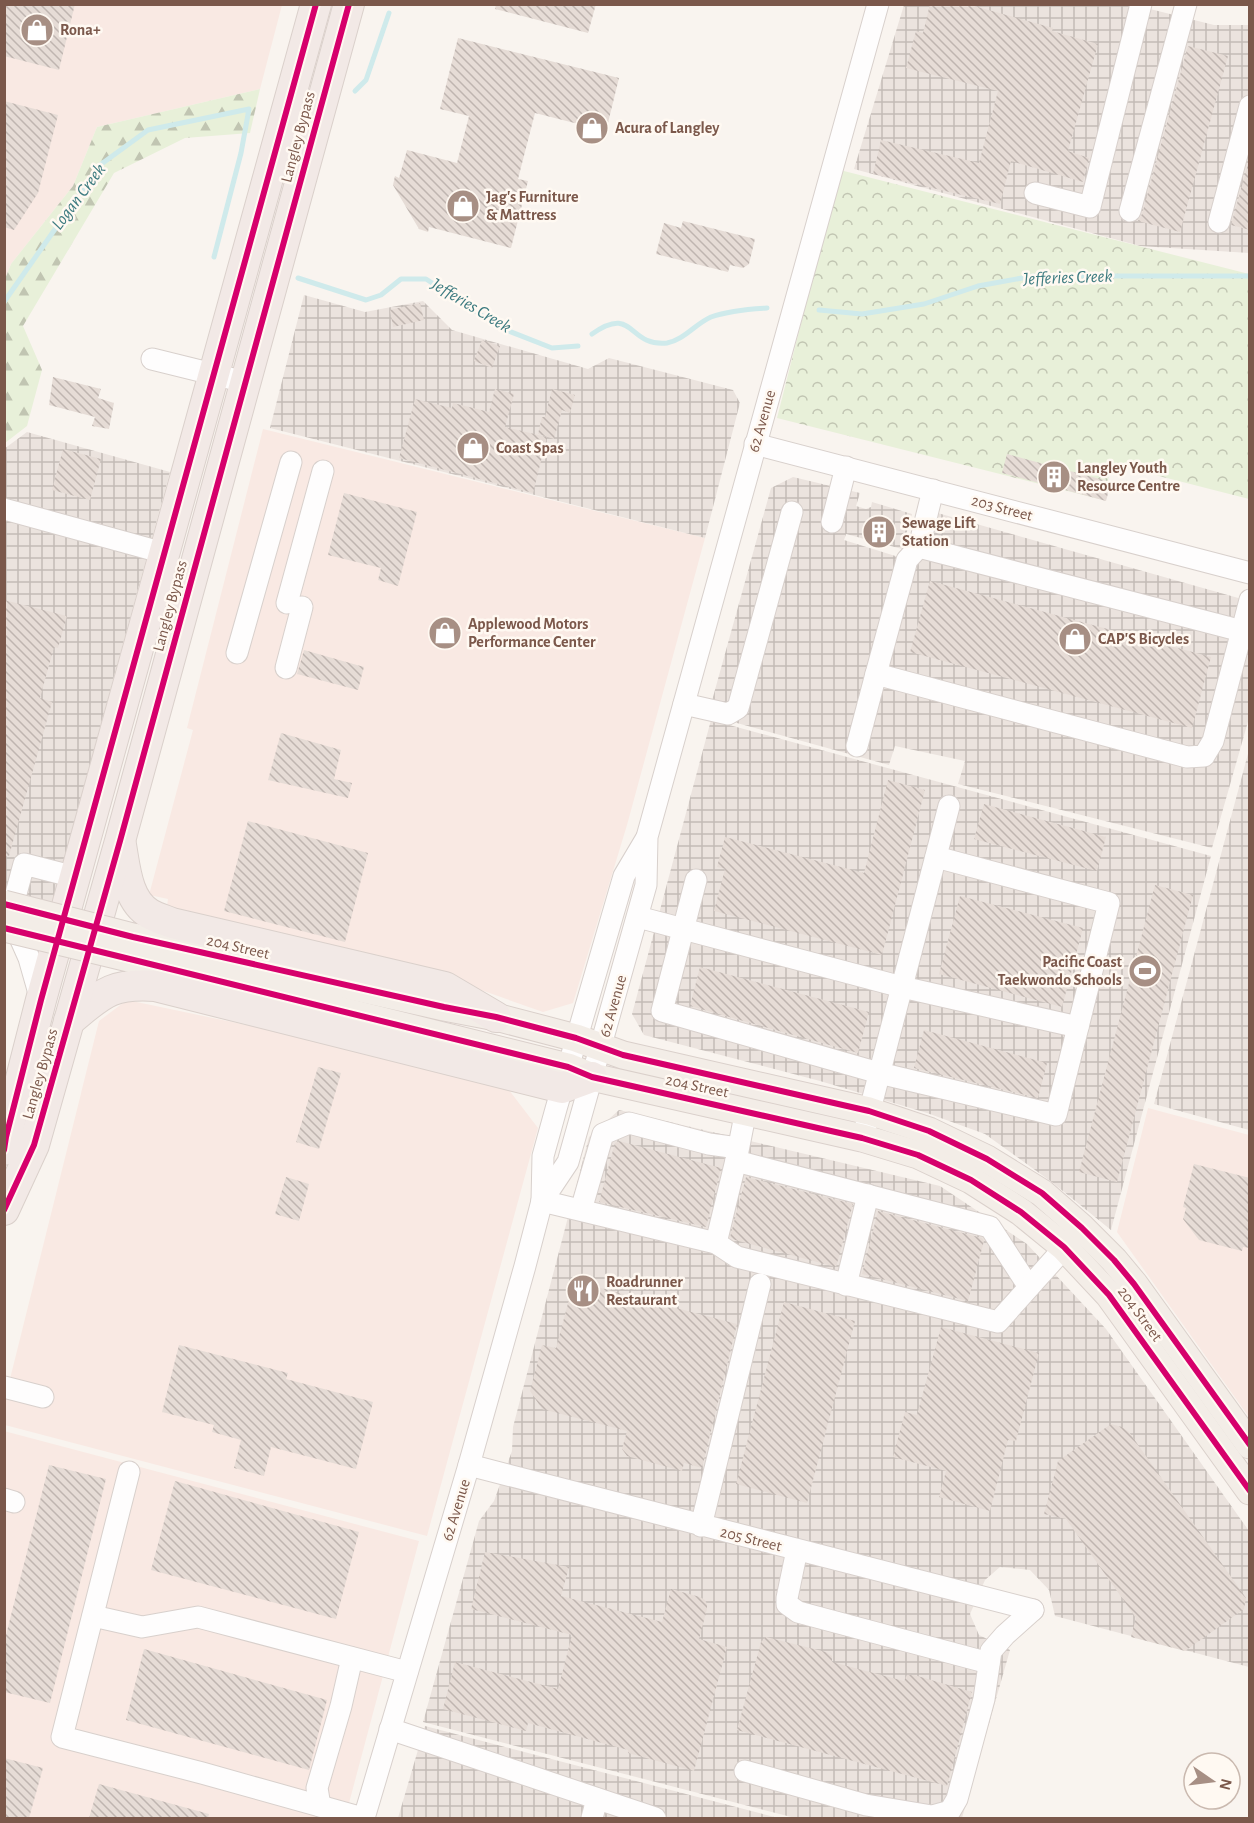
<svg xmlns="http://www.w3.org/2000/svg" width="1254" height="1823" font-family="'Alegreya Sans',sans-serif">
<defs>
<pattern id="industrial-grid" width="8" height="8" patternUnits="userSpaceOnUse" patternTransform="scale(1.5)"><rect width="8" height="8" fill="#ebe3de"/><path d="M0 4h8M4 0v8" fill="none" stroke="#c3bbb6"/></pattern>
<pattern id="forest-firs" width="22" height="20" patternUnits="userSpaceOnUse" patternTransform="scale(1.5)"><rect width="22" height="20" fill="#e8f0d9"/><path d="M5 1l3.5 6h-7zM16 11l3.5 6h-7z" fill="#c1c5b2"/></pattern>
<pattern id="park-crowns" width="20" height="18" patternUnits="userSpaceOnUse" patternTransform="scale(1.5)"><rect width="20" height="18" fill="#e8f0d9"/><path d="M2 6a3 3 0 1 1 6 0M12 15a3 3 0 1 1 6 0" fill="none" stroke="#c1c5b2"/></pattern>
<pattern id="building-back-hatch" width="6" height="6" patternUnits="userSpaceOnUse" patternTransform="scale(1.5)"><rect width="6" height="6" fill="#e6dcd6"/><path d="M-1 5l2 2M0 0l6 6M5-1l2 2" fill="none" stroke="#bfb5b0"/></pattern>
</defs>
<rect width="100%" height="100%" fill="#f9f4ef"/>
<!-- commercial -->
<g fill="#f9e9e3">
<path d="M5,5H282L260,89L97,127L73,186L11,264L5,279Z"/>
<path d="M263,429L705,538L627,825L573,1003L543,1012L427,971L166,913L168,899L149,895L193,730L187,728Z"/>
<path d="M127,1000L399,1057L506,1086L538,1128L427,1536L5,1425V1399L99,1021Z"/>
<path d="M1148,1108L1249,1135V1417L1117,1232Z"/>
<path d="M4,1431L419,1541L345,1818H5Z"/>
</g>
<!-- industrial -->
<g fill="url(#industrial-grid)">
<path d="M1130,4L1214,25H1249V253L1140,246L854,169L904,5Z"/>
<path d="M304,295L365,312L423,301L452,330L588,369L609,358L733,390L740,403L705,538L270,428Z"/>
<path d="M27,432L170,472L52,903L5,890L4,449Z"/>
<path d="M793,477L860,493L856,506L866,509L871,507L872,502L912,514L902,549L846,534L844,540L905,559L920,508L1249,601V718L1212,848L958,784L965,761L895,746L889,765L708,715L771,488Z"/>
<path d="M711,720L1211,856L1111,1230L1053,1183L985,1134L927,1113L820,1081L644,1035L632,1014Z"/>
<path d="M1249,750L1250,1130H1249L1154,1104Z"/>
<path d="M619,1110L940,1186L1027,1244L1106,1329L1249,1531V1667L1055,1616L1049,1590L1030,1570L1000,1567L985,1580L970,1614L979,1635L1010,1650L962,1818H795L423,1722L479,1521L494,1501L512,1451L513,1427L589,1137Z"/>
<path d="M425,1726L778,1818H398Z"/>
</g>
<!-- forest -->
<path fill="url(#forest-firs)" d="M260,89L250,133L185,138L114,173L23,326L42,370L27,426L5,443V279L11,264L73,186L97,127Z"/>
<!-- park -->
<path fill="url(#park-crowns)" d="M840,170L1249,274V499L1112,464L1103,500L777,418Z"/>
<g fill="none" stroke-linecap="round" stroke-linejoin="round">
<!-- stream -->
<g stroke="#cfeaeb" stroke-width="5">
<path d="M355,91L366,80L389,13"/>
<path d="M298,278L366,300L381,295L401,279H426L501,328L552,348L578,346"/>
<path d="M4,302L100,165L148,130L249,109L241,153L214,257"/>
<path d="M819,310L862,314L924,304L978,286L1033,276H1250"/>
<path d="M592,334C635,304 627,347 667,343C684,340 695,324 711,317C728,311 749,309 767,308"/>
</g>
</g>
<!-- building -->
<g fill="url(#building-back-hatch)">
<path d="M4,4H75L59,70L4,56Z"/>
<path d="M496,4H596L588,33L495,9Z"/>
<path d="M930,4H967L1053,28L1052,31L1098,44L1068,151L1089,158L1083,182L1011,161L1000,204L873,174L881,140L979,163L998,91L906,68L916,31L923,33Z"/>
<path d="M458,38L619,78L606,131L535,113L518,179L528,181L511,248L429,227L428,232L419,229L393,185L395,176L399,178L407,150L457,163L469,116L440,109Z"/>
<path d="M1188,46L1228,56L1180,232L1138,221L1142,214Z"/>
<path d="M4,101L58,115L38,193L14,230L4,227Z"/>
<path d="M1250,157V230L1231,225Z"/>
<path d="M683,221L755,239L749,264L743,268L730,265L728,272L656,254L664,223L681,228Z"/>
<path d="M420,303L424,320L393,327L390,310Z"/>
<path d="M482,340L500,346L492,368L474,361Z"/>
<path d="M53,377L101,389L98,398L114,403L109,429L92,426L95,417L49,405Z"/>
<path d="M495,389L514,394L505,427L547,437L533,493L399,458L415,399L452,408L453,403L489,412Z"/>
<path d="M552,389L575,395L570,413L562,410L554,439L538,434L542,417H545Z"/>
<path d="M63,449L101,459L90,500L52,490Z"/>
<path d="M1007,454L1111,482L1106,501L1002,473Z"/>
<path d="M344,493L417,512L398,586L378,580L381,568L328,555Z"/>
<path d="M869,520L893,526L888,543L864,537Z"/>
<path d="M930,581L1211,657L1192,728L910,652Z"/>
<path d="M4,600L67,616L58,648L54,647L40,698L52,702L9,856H4Z"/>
<path d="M304,650L364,667L358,690L297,674Z"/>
<path d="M281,733L341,750L334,779L352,783L348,798L268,780Z"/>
<path d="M888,780L925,790L882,955L714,911L725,869L717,867L725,837L864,873Z"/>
<path d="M984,804L1106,837L1097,871L974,839Z"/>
<path d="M248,821L368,853L345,942L224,911Z"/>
<path d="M1155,885L1193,895L1117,1182L1079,1172Z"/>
<path d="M960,896L1083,928L1062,1007L939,974Z"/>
<path d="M700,967L869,1012L858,1053L690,1006Z"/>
<path d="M924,1030L1047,1063L1038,1098L914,1068Z"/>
<path d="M318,1067L341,1073L319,1149L296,1142Z"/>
<path d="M619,1141L721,1168L706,1227L599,1202L615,1143Z"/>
<path d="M1194,1164L1250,1178V1248L1243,1247L1242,1251L1199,1240L1183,1219L1186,1208L1183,1207Z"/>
<path d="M286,1177L309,1184L299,1221L275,1214Z"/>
<path d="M746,1177L853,1204L836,1267L735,1240L730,1237Z"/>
<path d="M878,1211L982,1238L984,1241L968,1301L862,1274Z"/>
<path d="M574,1281L737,1324L702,1468L684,1463L682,1471L627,1456L622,1449L627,1431L542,1409L530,1391L542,1345L556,1348Z"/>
<path d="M784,1302L855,1321L807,1503L736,1484Z"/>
<path d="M941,1327L1039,1353L1016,1441L1008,1440L990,1511L939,1497L946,1471L893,1457L905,1412L917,1415Z"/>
<path d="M179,1345L288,1373L286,1379L373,1402L356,1469L271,1447L264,1476L234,1468L241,1440L212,1432L214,1425L162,1412Z"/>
<path d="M1111,1424L1122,1427L1129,1432L1246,1598L1244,1609L1185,1651L1131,1637L1136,1618L1066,1519L1044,1514L1058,1461Z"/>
<path d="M49,1465L106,1479L50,1703L4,1692V1643Z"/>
<path d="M175,1481L359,1532L336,1619L151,1570Z"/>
<path d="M485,1552L569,1567L561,1596L662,1622L671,1589L700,1597L705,1600L707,1604V1609L699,1639L727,1647L694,1771L628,1753V1750L528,1723L526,1731L443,1709L455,1662L558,1689L572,1635L471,1609Z"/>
<path d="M766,1637L826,1652L832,1656V1662L904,1681L907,1675H914L972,1692L947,1786L737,1730L761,1642Z"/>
<path d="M144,1649L327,1700L309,1770L126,1720Z"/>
<path d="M4,1758L43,1768L29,1818H4Z"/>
<path d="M99,1784L209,1814L208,1818H89Z"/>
</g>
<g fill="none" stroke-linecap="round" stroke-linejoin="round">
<!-- minor casing -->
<g stroke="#d8d0cc" stroke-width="23">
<g id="minor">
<path d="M1035,193L1090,207L1141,4"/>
<path d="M1130,211L1186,4"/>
<path d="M1219,222L1250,106"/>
<path d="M152,359L245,382"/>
<path d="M755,444L1250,573"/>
<path d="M4,509L164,553"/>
<path d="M832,522L846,467"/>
<path d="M919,547L1242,631"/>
<path d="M287,603L323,471"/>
<path d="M237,653L291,462"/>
<path d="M286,668L302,607"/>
<path d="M876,674L907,560L919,547L933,490"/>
<path d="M684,704L728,714L738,708L792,512"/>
<path d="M857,746L876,674L1187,757L1204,756L1213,741L1250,600"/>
<path d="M696,880L662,1011L879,1073L1056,1115L1109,903L936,857"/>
<path d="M10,916L24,864L75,877"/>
<path d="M638,917L902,987L1078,1027"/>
<path d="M13,922L29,958L41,1000"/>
<path d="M866,1125L949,806"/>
<path d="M736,1161L990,1227L1029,1287"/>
<path d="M542,1201L568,1162L646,885L647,837L878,4"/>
<path d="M542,1201L716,1243L737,1257L998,1322L1074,1237"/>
<path d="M581,1210L603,1134L629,1123L709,1144L738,1148"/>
<path d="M716,1243L737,1156L746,1110"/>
<path d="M846,1285L868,1195"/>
<path d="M4,1387L43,1397"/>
<path d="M469,1465L1033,1610"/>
<path d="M129,1472L62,1737L202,1773L363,1818"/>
<path d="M4,1499L14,1502"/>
<path d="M701,1526L760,1284"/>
<path d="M797,1550L787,1598V1604L798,1612L989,1663"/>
<path d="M93,1616L142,1627L198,1617L407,1672"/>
<path d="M390,1729L655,1818"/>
<path d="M745,1771L866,1805L932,1816L950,1811L957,1799L984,1699L991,1651L1005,1635L1033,1610"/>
<path d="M320,1806L317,1788L341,1706L352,1658"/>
<path d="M364,1818L469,1465L525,1266L542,1201L543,1156L556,1109L624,876L646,839"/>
<path d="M592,1818L597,1799"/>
</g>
</g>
<!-- major casing -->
<g stroke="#dad0cb" stroke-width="29">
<g id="major">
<path d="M133,937L444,1007L496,1017L576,1038L623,1055L869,1111L929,1131L987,1159L1042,1193L1082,1228L1114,1260L1134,1284L1250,1445"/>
<path d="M128,958L568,1067L592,1077L862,1138L918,1155L971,1180L1021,1212L1064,1247L1109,1295L1250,1491"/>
</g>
</g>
<!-- highway casing -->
<g stroke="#dad0cb" stroke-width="32">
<g id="highway">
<path d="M121,845C125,867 127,901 150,914C157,918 165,920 172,923L445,987L496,1017"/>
<path d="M69,1021C102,994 110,983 155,986L562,1088L592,1077"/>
<path d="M4,1150L6,1137L41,1000L316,4"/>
<path d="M4,1210L34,1145L120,841L349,4"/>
</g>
</g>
<!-- minor -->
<use href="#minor" stroke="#fefdfd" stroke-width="21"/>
<!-- major -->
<use href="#major" stroke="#f3ede7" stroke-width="27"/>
<!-- highway -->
<use href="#highway" stroke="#f2e9e6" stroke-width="30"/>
<!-- major-bridge casing -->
<g stroke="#dad0cb" stroke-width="29" stroke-linecap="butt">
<g id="major-bridge">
<path d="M4,904L133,937"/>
<path d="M4,928L128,958"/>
</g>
</g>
<!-- major-bridge -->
<use href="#major-bridge" stroke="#f3ede7" stroke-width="27"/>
<!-- cycleway casing -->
<g stroke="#fff9f2" stroke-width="10">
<g id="cycleway">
<path d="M4,904L133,937L444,1007L496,1017L576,1038L623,1055L869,1111L929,1131L987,1159L1042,1193L1082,1228L1114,1260L1134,1284L1250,1445"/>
<path d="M4,928L568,1067L592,1077L862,1138L918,1155L971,1180L1021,1212L1064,1247L1109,1295L1250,1491"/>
<path d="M4,1150L6,1137L41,1000L316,4"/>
<path d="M4,1210L34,1145L120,841L349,4"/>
</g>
</g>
<!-- cycleway -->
<use href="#cycleway" stroke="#d6006c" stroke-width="6"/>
</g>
<!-- icons -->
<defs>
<g id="shop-disc" transform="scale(1.725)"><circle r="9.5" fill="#a78f84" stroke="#fff9f2"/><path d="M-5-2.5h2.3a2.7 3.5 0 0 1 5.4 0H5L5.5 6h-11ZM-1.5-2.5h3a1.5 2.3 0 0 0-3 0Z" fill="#fff"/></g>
<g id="building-disc" transform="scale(1.725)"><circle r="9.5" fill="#a78f84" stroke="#fff9f2"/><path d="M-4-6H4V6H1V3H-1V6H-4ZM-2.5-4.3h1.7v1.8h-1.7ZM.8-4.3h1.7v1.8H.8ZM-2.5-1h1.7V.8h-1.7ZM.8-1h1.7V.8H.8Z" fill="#fff"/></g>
<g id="stadium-disc" transform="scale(1.725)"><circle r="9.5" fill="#a78f84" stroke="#fff9f2"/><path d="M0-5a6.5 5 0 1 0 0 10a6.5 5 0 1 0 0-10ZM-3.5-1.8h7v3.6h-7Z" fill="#fff"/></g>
<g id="restaurant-disc" transform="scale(1.725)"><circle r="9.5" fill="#a78f84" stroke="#fff9f2"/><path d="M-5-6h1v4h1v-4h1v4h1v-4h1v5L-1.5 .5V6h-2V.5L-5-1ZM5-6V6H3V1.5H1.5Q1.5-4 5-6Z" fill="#fff"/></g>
</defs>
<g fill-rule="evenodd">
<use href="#shop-disc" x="37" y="30"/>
<use href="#shop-disc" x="592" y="128"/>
<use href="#shop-disc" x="463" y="206"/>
<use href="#shop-disc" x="473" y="448"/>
<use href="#building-disc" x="1054" y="477"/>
<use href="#building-disc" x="879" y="532"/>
<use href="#shop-disc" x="445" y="633"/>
<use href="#shop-disc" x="1075" y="639"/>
<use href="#stadium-disc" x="1145" y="971"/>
<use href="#restaurant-disc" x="583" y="1291"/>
</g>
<g text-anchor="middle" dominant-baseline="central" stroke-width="5" stroke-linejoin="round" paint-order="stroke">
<!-- poi labels -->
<g font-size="16" font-weight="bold" fill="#7b584b" stroke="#fff9f2" text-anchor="start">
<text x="60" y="30">Rona+</text>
<text x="615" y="128">Acura of Langley</text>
<text x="486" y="197">Jag's Furniture<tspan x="486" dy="18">&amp; Mattress</tspan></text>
<text x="496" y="448">Coast Spas</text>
<text x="1077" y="468">Langley Youth<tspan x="1077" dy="18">Resource Centre</tspan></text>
<text x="902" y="523">Sewage Lift<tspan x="902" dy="18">Station</tspan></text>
<text x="468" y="624">Applewood Motors<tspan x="468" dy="18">Performance Center</tspan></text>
<text x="1098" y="639">CAP'S Bicycles</text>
<text x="1122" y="962" text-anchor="end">Pacific Coast<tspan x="1122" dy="18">Taekwondo Schools</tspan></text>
<text x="606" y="1282">Roadrunner<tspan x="606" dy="18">Restaurant</tspan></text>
</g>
<!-- street labels -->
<g font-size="16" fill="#7b584b" stroke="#fff9f2">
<text transform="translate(298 137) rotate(-75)">Langley Bypass</text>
<text transform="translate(762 421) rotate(-74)">62 Avenue</text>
<text transform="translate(1002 508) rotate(15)">203 Street</text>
<text transform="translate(170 606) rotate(-75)">Langley Bypass</text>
<text transform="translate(238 947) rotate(13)">204 Street</text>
<text transform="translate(613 1006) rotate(-74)">62 Avenue</text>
<text transform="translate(40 1074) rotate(-74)">Langley Bypass</text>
<text transform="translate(697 1086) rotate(12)">204 Street</text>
<text transform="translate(1140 1314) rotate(54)">204 Street</text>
<text transform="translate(456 1510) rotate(-73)">62 Avenue</text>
<text transform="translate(751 1539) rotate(14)">205 Street</text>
</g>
<!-- water labels -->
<g font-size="18" font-style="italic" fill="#3d7b80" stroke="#fff9f2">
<text transform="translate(79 197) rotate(-53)">Logan Creek</text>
<text transform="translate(1068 278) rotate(-2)">Jefferies Creek</text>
<text transform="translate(471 306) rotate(31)">Jefferies Creek</text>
</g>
</g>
<!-- border -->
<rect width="1254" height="1823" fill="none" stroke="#7b584b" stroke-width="12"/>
<!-- north arrow -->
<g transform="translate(1212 1781) rotate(104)"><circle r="28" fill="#fff9f2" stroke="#cab9af" stroke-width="1.5"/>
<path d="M0-4.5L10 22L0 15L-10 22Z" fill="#a78f84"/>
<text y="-9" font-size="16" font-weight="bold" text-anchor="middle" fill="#7b584b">N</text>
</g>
</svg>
